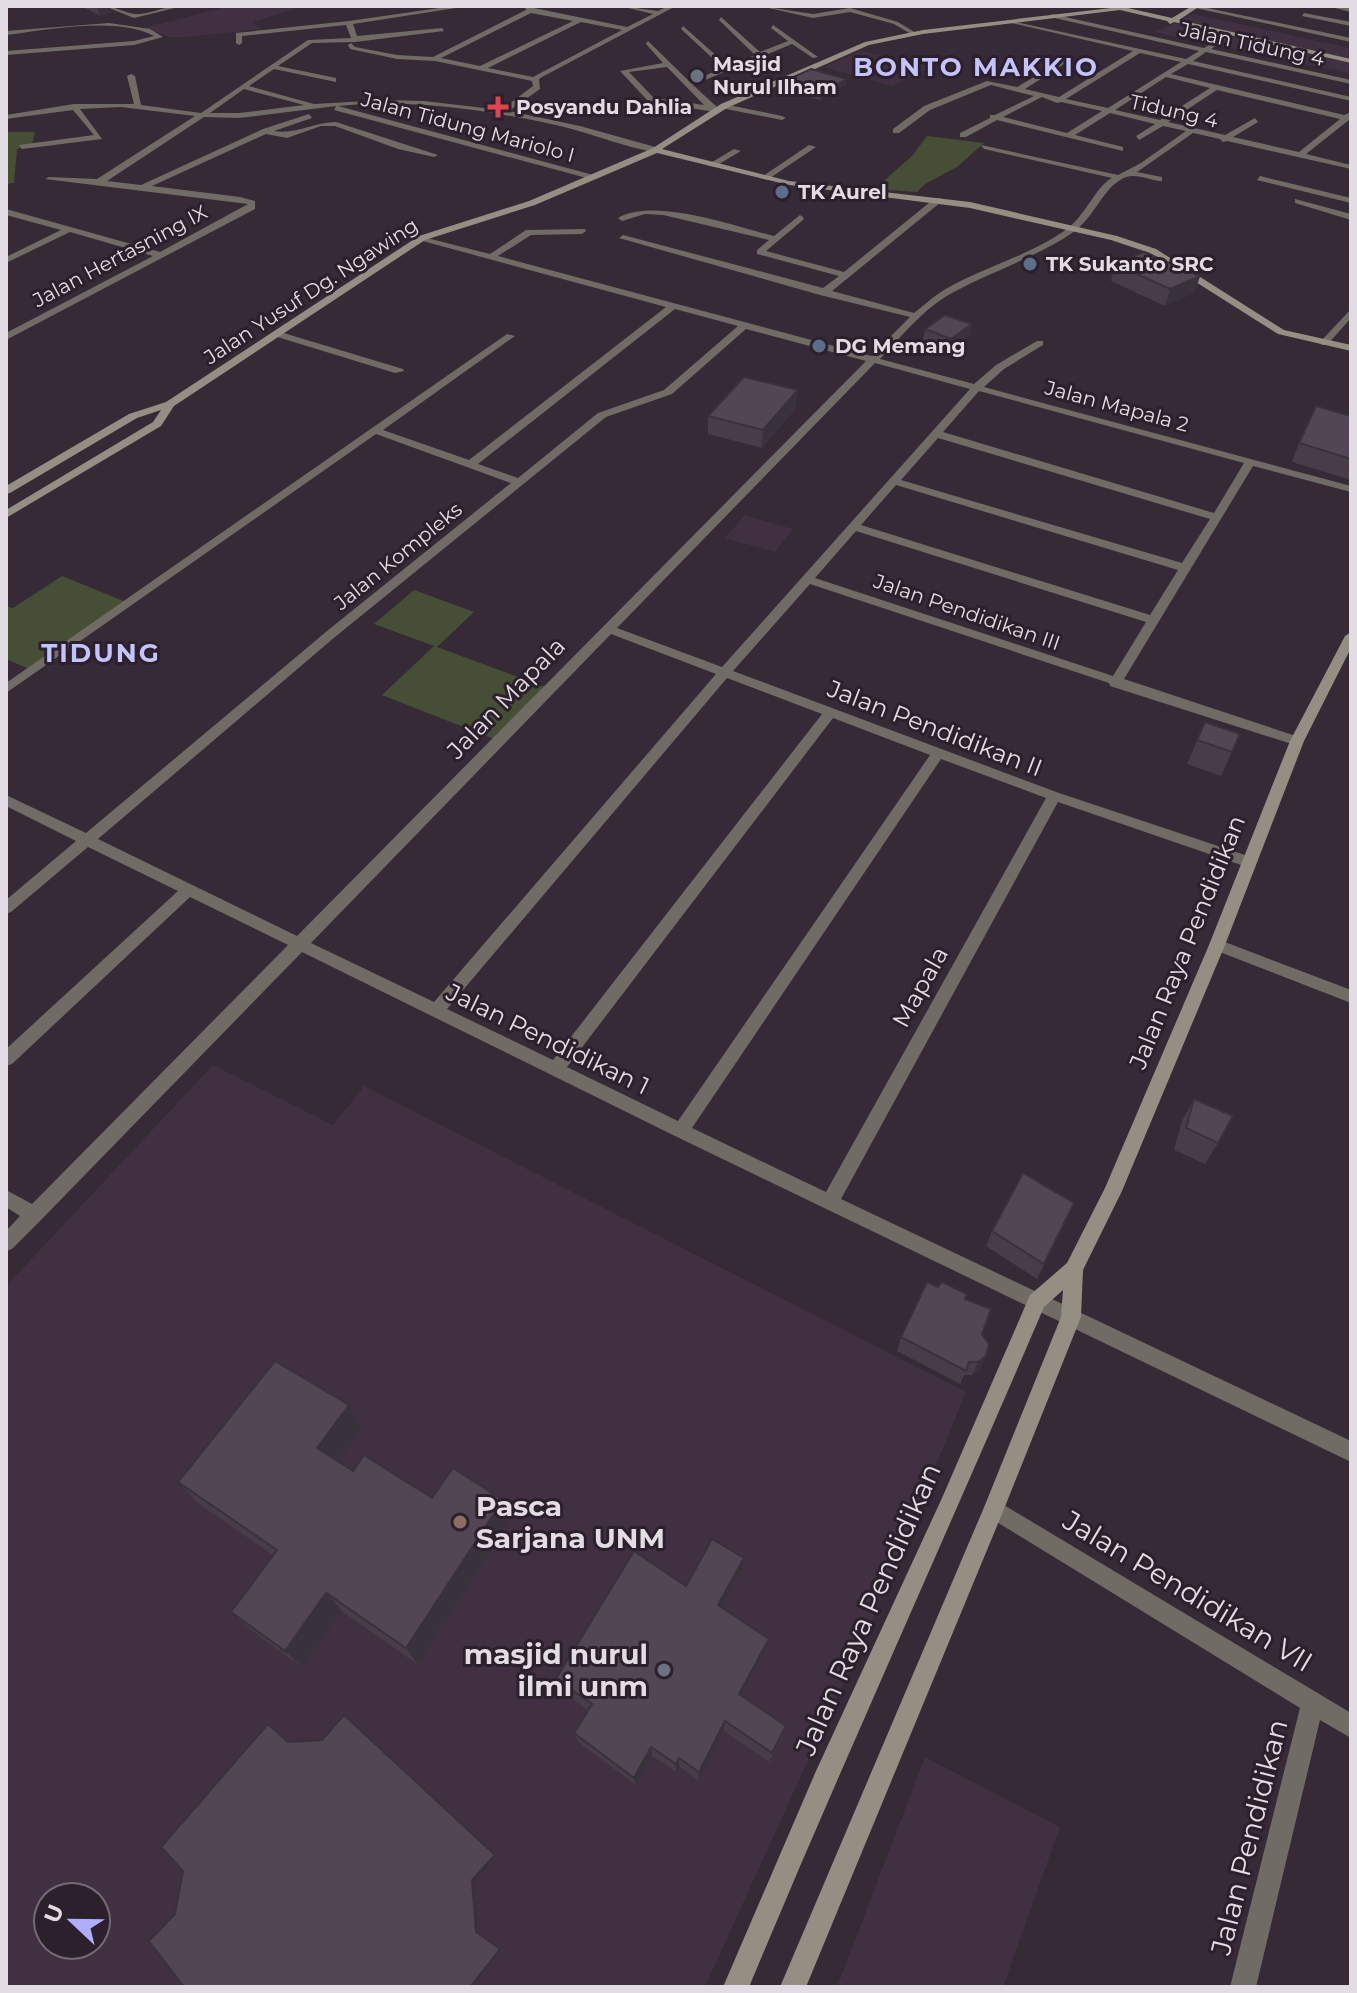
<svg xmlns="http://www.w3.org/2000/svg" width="1357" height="1993" font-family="Montserrat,sans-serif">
<rect width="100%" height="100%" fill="#352a36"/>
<!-- built -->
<g fill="#403041" fill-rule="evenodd">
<path d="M229,6H294L295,9L252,22L262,29L187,37H170L141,29Z"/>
<path d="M1193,14L1351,48V74L1155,32Z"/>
<path d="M860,51L936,65L892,86L824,67Z"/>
<path d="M745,515L793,529L775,552L725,538Z"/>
<path d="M213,1065L333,1125L364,1086L966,1392L872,1620L705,1987H6V1286ZM48,1897H96V1945H48Z"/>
<path d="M925,1757L1060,1827L1003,1987H837Z"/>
</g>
<!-- green -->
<g fill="#464f35">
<path d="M6,132H35L32,145L17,149L14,183L6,184Z"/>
<path d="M927,136L984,143L957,167L925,184L917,192L875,189L913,155Z"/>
<path d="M62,576L131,604L36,672L6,659V606L13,608Z"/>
<path d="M414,590L474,612L437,647L545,687L494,739L382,695L434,646L374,624Z"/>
</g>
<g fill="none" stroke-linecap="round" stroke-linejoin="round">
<!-- street -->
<g fill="#706b64" fill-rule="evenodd">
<path d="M104,6C115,6 124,13 135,14C150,15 165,5 179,7L134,18Z"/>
<path d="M453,6H469L353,24L357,36L442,28L444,31L355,42L312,43L278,66L336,78V82L274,69L249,86L314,104L385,100L424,101L501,110L533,86L532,81L435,61L397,59L350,49L348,45L351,43L355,47L397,55L433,57L526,10L524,6L627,27L653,14L620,6L658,11L668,6H676L542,77L539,79L540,89L509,111L580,126L659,148V152C635,151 590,133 564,127C490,110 413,99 338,106L597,176L594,180L334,110L336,106L239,118L204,117L107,181L141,185L263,129L309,114L312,118L274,131C295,135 314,122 336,122L438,155L434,157L398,149L335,126H321L287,138L266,134L152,186L240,197L255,201V209L6,340V333L153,256L70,232L6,263V257L61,230L6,215V209L160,252L248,204L45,179L49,177L97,179L195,116L121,107L80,109L102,139L22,149L19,145L94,135L73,110L6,119V115L74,104H134L127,76L131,74L135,76L141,105L201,113L308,40L351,38L346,25L242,36V43L239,45L236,43V33L349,21ZM531,13L573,21L480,66L441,58ZM581,22L622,30L533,77L488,68ZM244,89L304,105L239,113H210Z"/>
<path d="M760,6L813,14L850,8L898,22L916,33L911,34L894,24L850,12L813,18Z"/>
<path d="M1198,6L1351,38V42L1191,7Z"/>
<path d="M1327,6L1351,8V12Z"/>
<path d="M1304,13L1351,22V26L1302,16Z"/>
<path d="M1052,14L1204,48L1229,33L1231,36L1211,49L1351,80V84L1206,52L1193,61L1351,97V101L1188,64L1171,74L1344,115L1351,112L1349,120L1306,154L1351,165V169L1227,141L1223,142L1220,139L1193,133L1137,172L1162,177V181C1151,181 1137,173 1126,177C1102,187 1095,218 1072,233C1035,258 992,271 952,293C924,308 902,336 880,359L974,384L996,365L1037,341H1043V345L1004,369L984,387L1351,486V492L1253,466L1124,679L1302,738V744H1292L1110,686L1109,683L810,584L733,671L1059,793L1254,858L1256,862L1254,866H1244L1058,802L841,1199L1351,1441V1462L675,1136L302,952L40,1221L12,1249L6,1251V1231L20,1216L6,1207V1190L32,1204L288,945L190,897L12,1064L6,1066V1049L178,891L88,847L11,912L6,914V900L76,841L6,806V795L86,833L327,631L511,483L376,434L6,693V683L507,334L515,336L383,430L469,460L666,307L419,240V236L490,254L526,230L585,229L586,231L582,234L531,235L498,256L871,356L910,317L820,295L619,238L623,235L823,288L839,276L757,254V250L769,240L663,215L645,214L622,221L618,218C654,197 733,226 774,236L800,215L804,218L803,220L766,251L844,272L935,198H941V202L832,291L914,313C924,305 934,296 944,290C984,267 1029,256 1067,229C1085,216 1097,185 1112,178L984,149L981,145L1118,175L1141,163L1186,131L1163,126L1139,140L1136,136L1155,124L1110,113L1075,135L1123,147V151L997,120L966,137H960V133L990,118V115H995L1034,96L991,85L930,110L899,133H893V129L924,106L987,81L1017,87L1065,59L1067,62L1025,89L1059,97L1133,51L1007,22V20L1186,59L1199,51L1050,17ZM1140,53L1181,62L1108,108L1066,99ZM1166,77L1210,88L1160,120L1115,110ZM1217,90L1340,119L1299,152L1233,137L1258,122L1255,118L1225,135L1168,122ZM1042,97L1057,103L1061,102L1102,111L1067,133L1003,117ZM675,309L738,326L664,390L598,413L518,478L478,464ZM746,329L866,361L297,936L98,839L335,637L606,417L672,394ZM875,363L970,389L722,667L617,628ZM979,391L1244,463L1214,513L943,432ZM938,438L1210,519L1182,563L901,480ZM896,485L1178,570L1150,615L861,525ZM856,531L1146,622L1113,676L815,578ZM611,634L716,674L434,1002L311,943ZM727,678L822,714L553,1060L447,1009ZM833,718L930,755L678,1121L567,1067ZM941,759L1046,798L826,1192L692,1128Z"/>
<path d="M721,17L760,52L788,41L771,28L773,25L818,57L813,58L792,44L693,85L717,107L719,112L715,114L709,111L649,102L620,71L663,63L646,44L648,41L690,82L723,68L681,29L683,26L728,66L755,55L719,20ZM667,67L704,105L654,98L629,72Z"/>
<path d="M109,23L150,29L163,37L134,45L6,55V51L134,41L154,36C116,16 48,30 6,35V31Z"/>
<path d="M724,104L782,116L786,118L782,120L721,108Z"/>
<path d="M809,145L816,147L767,180L760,178Z"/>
<path d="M734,149L741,151L714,167L707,165Z"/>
<path d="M1260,176L1351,198V203L1257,180Z"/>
<path d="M1295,199L1351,214V220L1295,203Z"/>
<path d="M1351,309V318L1327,345H1321V341Z"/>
<path d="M277,331L403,369L404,371L395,373L274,336V332Z"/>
<path d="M1217,939L1351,990V1003L1212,949L1209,945Z"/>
<path d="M994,1499L1351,1713V1738L1320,1720L1256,1987H1230L1300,1708L987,1516L984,1509L987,1502Z"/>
</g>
<!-- secondary -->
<g fill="#958e82" fill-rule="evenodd">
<path d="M1108,6H1119L1172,18L1192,6H1200L1179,20L1351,59V63L1174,22L1170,24L1167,21L1120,10L923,34L869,45L727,108L662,149L789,181L970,202L1117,236L1156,249L1284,330L1351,345V351L1278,334L1150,253L1111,240L970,208L789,185L657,153L535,205L425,240L174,406L161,426L6,518V510L153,422L161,410L137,418L10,493L6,494V486L129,414L166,402L419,236L529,201L653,148L721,104L865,42L923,30L1111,8Z"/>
<path d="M1351,632V648L1304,741L1225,945L1122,1191L1083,1270L1081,1317L1004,1509L806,1987H780L985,1505L1061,1317L1063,1290L1044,1307C947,1534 844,1759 749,1987H723L816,1771L942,1498L1030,1295L1067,1263L1105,1188L1209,945L1290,741L1345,636Z"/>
</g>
</g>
<!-- wall -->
<g fill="#473c48">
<path d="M84,6H110L112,12L100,16L85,8Z"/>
<path d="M846,79V84L820,100L780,88V83Z"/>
<path d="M1115,264L1200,276L1194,293L1165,306L1111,281Z"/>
<path d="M972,324L970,336L949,351L923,341L925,329Z"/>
<path d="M796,408L762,448L708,434V416Z"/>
<path d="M1351,416V480L1292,462L1299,443Z"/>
<path d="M1240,734L1221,776L1187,764L1197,740Z"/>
<path d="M1194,1099L1218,1143L1205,1164L1174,1150L1182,1121Z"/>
<path d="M1074,1203L1037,1279L986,1246L992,1231Z"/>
<path d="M965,1299L982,1334L986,1356L979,1370L972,1375H964L960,1384L897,1351L901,1337Z"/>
<path d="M362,1429L338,1462L353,1471L432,1498L510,1521L418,1665L342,1611L303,1668L251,1630L231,1612L273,1555L199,1504L178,1482Z"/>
<path d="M742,1572L722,1608L766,1650L742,1695L786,1726L783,1735L769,1762L724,1731L698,1780L679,1766L676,1772L652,1756L636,1785L578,1742L574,1733L588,1710L560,1690L556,1679L686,1586Z"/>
</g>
<!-- shaded-wall -->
<g fill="#39313b">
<path d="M97,6H110L112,12L100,16Z"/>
<path d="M846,79V84L820,100L821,95Z"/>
<path d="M1200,276L1194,293L1165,306L1170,289Z"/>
<path d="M972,324L970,336L949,351L951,339Z"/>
<path d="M798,390L796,408L762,448L763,430Z"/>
<path d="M986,1356L979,1370L972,1375L978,1362Z"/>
<path d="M349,1405L362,1429L332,1471L317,1448Z"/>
<path d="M503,1500L510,1521L418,1665L406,1648Z"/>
<path d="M744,1558L742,1572L717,1617L718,1605Z"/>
<path d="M326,1593L342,1611L303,1668L285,1651Z"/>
<path d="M769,1639L766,1650L737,1704L739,1694Z"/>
<path d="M344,1715L497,1857L474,1881L478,1933L501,1950L472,1987H470L476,1932L472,1880Z"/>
<path d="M725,1721L724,1731L698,1780L699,1772Z"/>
<path d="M651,1747L652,1756L636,1785L634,1778Z"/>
<path d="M679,1758V1766L676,1772V1764Z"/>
</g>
<!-- building -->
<g fill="#524654" stroke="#39313b" stroke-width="2">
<path d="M811,69L846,79L821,95L780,83Z"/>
<path d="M1144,252L1200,276L1170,289L1115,264Z"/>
<path d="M945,315L972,324L951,339L925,329Z"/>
<path d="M744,377L798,390L763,430L708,416Z"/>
<path d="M1316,406L1351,416V459L1299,443Z"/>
<path d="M1205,722L1240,734L1232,752L1197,740Z"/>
<path d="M1194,1099L1233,1116L1218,1143L1186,1128Z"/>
<path d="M1023,1173L1074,1203L1044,1264L992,1231Z"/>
<path d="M927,1282L938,1287L942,1282L967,1294L965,1299L991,1309L982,1334L989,1344L986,1356L978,1362H969L966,1371L901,1337Z"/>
<path d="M275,1361L349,1405L317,1448L353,1471L364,1455L432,1498L453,1468L503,1500L406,1648L326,1593L285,1651L231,1612L277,1550L178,1482Z"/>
<path d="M712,1539L744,1558L718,1605L769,1639L739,1694L786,1726L772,1753L725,1721L699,1772L679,1758L676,1764L651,1747L634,1778L574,1733L592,1704L556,1679L634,1551L686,1586Z"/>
<path d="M344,1715L495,1855L472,1880L476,1932L500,1949L470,1987H184L149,1941L175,1914L183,1871L161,1847L268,1724L288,1742L322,1740Z"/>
</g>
<!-- markers -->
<g fill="#6b7280" stroke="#2b202c" stroke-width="3">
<circle cx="697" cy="76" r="8"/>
<circle cx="664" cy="1670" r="8"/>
</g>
<path fill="#e0444e" stroke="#2b202c" stroke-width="3" d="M494 95h8v8h8v8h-8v8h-8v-8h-8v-8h8z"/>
<g fill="#5c6f8a" stroke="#2b202c" stroke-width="3">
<circle cx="782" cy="192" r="8"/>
<circle cx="1030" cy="264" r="8"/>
<circle cx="819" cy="346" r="8"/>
</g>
<circle fill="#8d6e63" stroke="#2b202c" stroke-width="3" cx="460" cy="1522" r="8"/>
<g text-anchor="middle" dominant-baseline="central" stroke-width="6" stroke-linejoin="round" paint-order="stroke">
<!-- far-street labels -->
<g font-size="20" fill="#e4dce4" stroke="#2b202c">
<text transform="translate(1252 44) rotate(12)">Jalan Tidung 4</text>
<text transform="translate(1174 111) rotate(13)">Tidung 4</text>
<text transform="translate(468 127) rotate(15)">Jalan Tidung Mariolo I</text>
<text transform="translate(120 256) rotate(-28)">Jalan Hertasning IX</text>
<text transform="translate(311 291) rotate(-33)">Jalan Yusuf Dg. Ngawing</text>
<text transform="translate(1117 406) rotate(15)">Jalan Mapala 2</text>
<text transform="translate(398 556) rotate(-39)">Jalan Kompleks</text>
<text transform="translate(967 612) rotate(19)">Jalan Pendidikan III</text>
</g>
<!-- far-poi labels -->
<g font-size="20" font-weight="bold" fill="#e4dce4" stroke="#2b202c" text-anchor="start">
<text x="713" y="64">Masjid<tspan x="713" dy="23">Nurul Ilham</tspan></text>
<text x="516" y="107">Posyandu Dahlia</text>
<text x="798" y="192">TK Aurel</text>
<text x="1046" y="264">TK Sukanto SRC</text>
<text x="835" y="346">DG Memang</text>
</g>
<!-- street labels -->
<g font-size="24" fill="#e4dce4" stroke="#2b202c">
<text transform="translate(506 698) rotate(-46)">Jalan Mapala</text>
<text transform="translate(935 728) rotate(21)">Jalan Pendidikan II</text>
<text transform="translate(1187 942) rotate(-68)">Jalan Raya Pendidikan</text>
<text transform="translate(920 987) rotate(-61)">Mapala</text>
<text transform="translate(548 1039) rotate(26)">Jalan Pendidikan 1</text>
</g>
<!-- far-district labels -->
<g font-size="26" font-weight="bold" letter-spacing="2" fill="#c3c4fd" stroke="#2b202c">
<text x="976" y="67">BONTO MAKKIO</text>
<text x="101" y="653">TIDUNG</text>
</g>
<!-- near-poi labels -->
<g font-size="28" font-weight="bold" fill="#e4dce4" stroke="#2b202c" text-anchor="start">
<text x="476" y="1506">Pasca<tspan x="476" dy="32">Sarjana UNM</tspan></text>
<text x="648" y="1654" text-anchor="end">masjid nurul<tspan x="648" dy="32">ilmi unm</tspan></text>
</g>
<!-- near-street labels -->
<g font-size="28" fill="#e4dce4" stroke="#2b202c">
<text transform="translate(1188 1591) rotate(31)">Jalan Pendidikan VII</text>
<text transform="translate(868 1609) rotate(-66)">Jalan Raya Pendidikan</text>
<text transform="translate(1249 1837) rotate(-76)">Jalan Pendidikan</text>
</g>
</g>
<!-- border -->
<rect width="1357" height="1993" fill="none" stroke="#e4dce4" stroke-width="16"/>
<!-- north arrow -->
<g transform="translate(72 1921) rotate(292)"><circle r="38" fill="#2b202c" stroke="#756b76" stroke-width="2"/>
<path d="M0-6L14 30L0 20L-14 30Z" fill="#afaefa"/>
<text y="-12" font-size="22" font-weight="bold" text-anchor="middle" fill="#e4dce4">U</text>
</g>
</svg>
